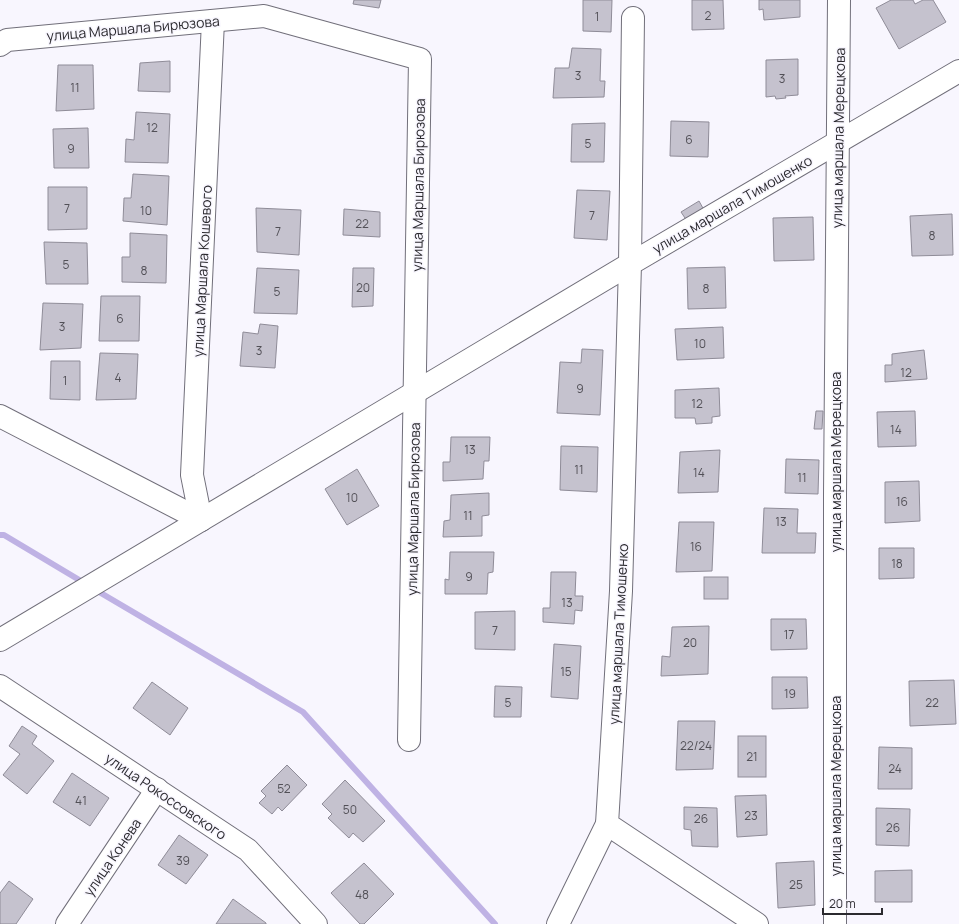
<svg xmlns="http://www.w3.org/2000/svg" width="959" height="924" font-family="Manrope,sans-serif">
<rect width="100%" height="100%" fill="#f8f6fe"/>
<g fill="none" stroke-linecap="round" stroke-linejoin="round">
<!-- stream -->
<g stroke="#bfb2e4" stroke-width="6">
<path d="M0,535H4L86,584"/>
<path d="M94,589L303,712L495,924"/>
</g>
</g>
<!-- building -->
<g fill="#c5c2ce" stroke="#8f8c98">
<path d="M354,0H381L379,8L353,4Z"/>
<path d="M583,0H612L611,32L583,31Z"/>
<path d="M692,0H723L724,29L692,30Z"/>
<path d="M759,0H800V17L764,20L763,9L759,10Z"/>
<path d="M891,0H913L915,4L923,0H933L946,22L899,49L876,8Z"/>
<path d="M572,48L601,49L600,81H605L604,97L553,98L555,68H569Z"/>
<path d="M798,59V95L785,96L786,98L776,99L775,96L766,97V60Z"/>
<path d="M170,61V92L138,91L140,63Z"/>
<path d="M58,65H93L94,109L56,111Z"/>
<path d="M136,112L170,114L168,163L125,162L126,139L134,140Z"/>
<path d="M671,121L709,122L708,157L670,156Z"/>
<path d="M605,123L604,162H571L572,124Z"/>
<path d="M88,128L89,168H54L53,129Z"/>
<path d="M133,174L169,176L167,225L123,221L124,198H131Z"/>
<path d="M48,187H87V229L48,230Z"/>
<path d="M577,190L610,191L607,240L574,238Z"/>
<path d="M699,201L704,210L687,221L681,212Z"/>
<path d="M256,208L301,210L299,255L257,252Z"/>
<path d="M344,209L380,212V237L343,235Z"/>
<path d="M952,214L953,255L912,256L910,216Z"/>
<path d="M813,217L814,260L774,261L773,218Z"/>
<path d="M130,233L167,235L166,283L122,282V257H130Z"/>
<path d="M44,242L87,243L88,284H46Z"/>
<path d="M725,267L726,308L688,309L687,268Z"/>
<path d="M257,268L299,270L297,314L254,313Z"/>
<path d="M353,268H374L373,306L352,307Z"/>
<path d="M101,296H140L139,341H99Z"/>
<path d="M43,303L83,304L81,348L40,350Z"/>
<path d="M260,324L278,326L275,368L240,366L243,332L258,334Z"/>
<path d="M723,327L724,358L677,360L675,329Z"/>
<path d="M582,349L603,350L600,415L557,413L560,362L581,363Z"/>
<path d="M924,350L927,379L885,382V365H892V354Z"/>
<path d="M100,353L138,354L136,399L96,400Z"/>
<path d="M51,361H80V400L50,399Z"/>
<path d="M719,388L720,416L712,417V423L696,424L695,418H675V390Z"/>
<path d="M816,411H823L822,429H814Z"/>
<path d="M915,411L916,446L878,447L877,412Z"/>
<path d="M451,437H490L489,461H484L483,479L443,481V462H450Z"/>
<path d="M561,446L598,447L597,492L560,490Z"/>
<path d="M720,450L718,492L678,493L680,452Z"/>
<path d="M786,459L819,460L818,494L785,493Z"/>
<path d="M357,469L379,506L347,525L325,489Z"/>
<path d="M919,481L920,521L885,523V482Z"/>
<path d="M489,493V515L482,516V536L443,537L444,521L450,520L451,495Z"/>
<path d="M764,508L798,509L797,533H816L815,553H762Z"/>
<path d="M679,522H714L712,571L676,572Z"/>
<path d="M879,548H914V578L879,579Z"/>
<path d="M450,552H494L493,572L488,573L487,594H445V579L449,580Z"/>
<path d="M551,572H576L575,596H583L582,611L575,610L574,624L543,622V608H550Z"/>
<rect x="704" y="577" width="24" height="22"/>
<path d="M515,611V650L475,649V612Z"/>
<path d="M771,619H806L807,649L771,650Z"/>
<path d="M709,626L708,674L661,676L662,656L670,657L672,627Z"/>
<path d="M554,644L581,646L578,699L551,697Z"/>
<path d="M772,677H807L808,708L772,709Z"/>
<path d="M954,680L956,724L910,726L909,681Z"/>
<path d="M152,682L188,708L170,735L133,708Z"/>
<path d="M495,686L522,687L521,717H494Z"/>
<path d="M678,721H715L713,769L676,770Z"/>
<path d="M22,726L37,736L32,744L54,761L27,794L3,775L20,754L9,746Z"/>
<rect x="738" y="736" width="28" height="41"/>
<path d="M879,747L912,748V789H878Z"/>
<path d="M287,765L307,785L282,811L278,807L272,814L259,803L266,796L261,791Z"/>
<path d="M72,773L109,798L90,826L53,802Z"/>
<path d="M345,780L385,821L363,842L353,833L349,838L328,818L332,814L322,804Z"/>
<path d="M766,795L767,835L737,837L735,796Z"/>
<path d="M684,807L717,808L718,847L692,846L691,830L684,829Z"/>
<path d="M876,808L910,809L909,846L876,845Z"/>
<path d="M179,835L208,855L186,884L158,865Z"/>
<path d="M814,861L815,905L778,908L776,863Z"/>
<path d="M364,863L394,894L364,924H360L331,893Z"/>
<path d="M912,870V902H875V871Z"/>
<path d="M9,881L33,899L16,924H0V893Z"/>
<path d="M233,899L266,923V924H216Z"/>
</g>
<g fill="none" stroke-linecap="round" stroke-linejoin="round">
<!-- minor casing -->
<g stroke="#716f7a" stroke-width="24">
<g id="minor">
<path d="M0,45L7,40L264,16L420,59L409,740"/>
<path d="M0,416L201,520"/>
<path d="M201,520L192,475L213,21"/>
<path d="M0,640L630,264L633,18"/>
<path d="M0,686L248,850L316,924"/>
<path d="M67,924L157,789"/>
<path d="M558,924L607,824"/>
<path d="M757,924L607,824L621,591L630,264L959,71"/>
<path d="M835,924V495L839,0"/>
</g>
</g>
<!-- minor -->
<use href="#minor" stroke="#fff" stroke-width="22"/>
</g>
<g text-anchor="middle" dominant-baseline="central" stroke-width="3" stroke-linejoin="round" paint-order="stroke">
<!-- number labels -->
<g font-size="12" fill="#525057">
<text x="708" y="15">2</text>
<text x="597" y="16">1</text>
<text x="578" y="75">3</text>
<text x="782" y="78">3</text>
<text x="75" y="87">11</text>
<text x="152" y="127">12</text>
<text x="689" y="139">6</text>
<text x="588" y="143">5</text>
<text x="71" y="148">9</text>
<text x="67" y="208">7</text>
<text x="146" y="210">10</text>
<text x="592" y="215">7</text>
<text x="362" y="223">22</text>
<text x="278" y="231">7</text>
<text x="932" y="235">8</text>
<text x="66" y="264">5</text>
<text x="144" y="270">8</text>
<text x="363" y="287">20</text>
<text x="706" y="288">8</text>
<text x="277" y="291">5</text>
<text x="120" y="318">6</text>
<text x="62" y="326">3</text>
<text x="700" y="343">10</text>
<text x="259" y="350">3</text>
<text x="906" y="372">12</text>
<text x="118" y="377">4</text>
<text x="65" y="380">1</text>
<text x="580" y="388">9</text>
<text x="697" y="403">12</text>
<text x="896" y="429">14</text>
<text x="470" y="449">13</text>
<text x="579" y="469">11</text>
<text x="699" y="472">14</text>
<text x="802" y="477">11</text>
<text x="352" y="497">10</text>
<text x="902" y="501">16</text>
<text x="468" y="515">11</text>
<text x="781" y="521">13</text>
<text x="696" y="546">16</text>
<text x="897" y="563">18</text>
<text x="469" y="576">9</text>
<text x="567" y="602">13</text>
<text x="495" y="630">7</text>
<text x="789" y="634">17</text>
<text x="690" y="642">20</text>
<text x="566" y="671">15</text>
<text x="790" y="693">19</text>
<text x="508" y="702">5</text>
<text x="932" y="702">22</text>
<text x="696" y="745">22/24</text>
<text x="752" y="756">21</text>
<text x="895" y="768">24</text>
<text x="284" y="788">52</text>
<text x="81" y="800">41</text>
<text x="350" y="809">50</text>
<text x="751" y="815">23</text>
<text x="701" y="818">26</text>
<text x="893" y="827">26</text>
<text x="183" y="860">39</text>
<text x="796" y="884">25</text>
<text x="362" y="894">48</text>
</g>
<!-- street labels -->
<g font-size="14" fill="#2b2a2f" stroke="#f8f6fe">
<text transform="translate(133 28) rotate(-5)">улица Маршала Бирюзова</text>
<text transform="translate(838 138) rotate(-89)">улица маршала Мерецкова</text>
<text transform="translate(418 185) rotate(-89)">улица Маршала Бирюзова</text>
<text transform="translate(732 204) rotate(-30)">улица маршала Тимошенко</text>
<text transform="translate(202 271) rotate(-87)">улица Маршала Кошевого</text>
<text transform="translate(835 462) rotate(-90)">улица маршала Мерецкова</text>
<text transform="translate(413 509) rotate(-89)">улица Маршала Бирюзова</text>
<text transform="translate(618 634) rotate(-87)">улица маршала Тимошенко</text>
<text transform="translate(835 786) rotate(-90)">улица маршала Мерецкова</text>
<text transform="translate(166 796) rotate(34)">улица Рокоссовского</text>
<text transform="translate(112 857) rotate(-56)">улица Конева</text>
</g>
</g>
<!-- scale -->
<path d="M823 908v6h59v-6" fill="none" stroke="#2b2a2f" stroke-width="2"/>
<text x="829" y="908" font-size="12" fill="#2b2a2f" stroke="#f8f6fe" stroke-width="3" paint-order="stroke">20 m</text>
</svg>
